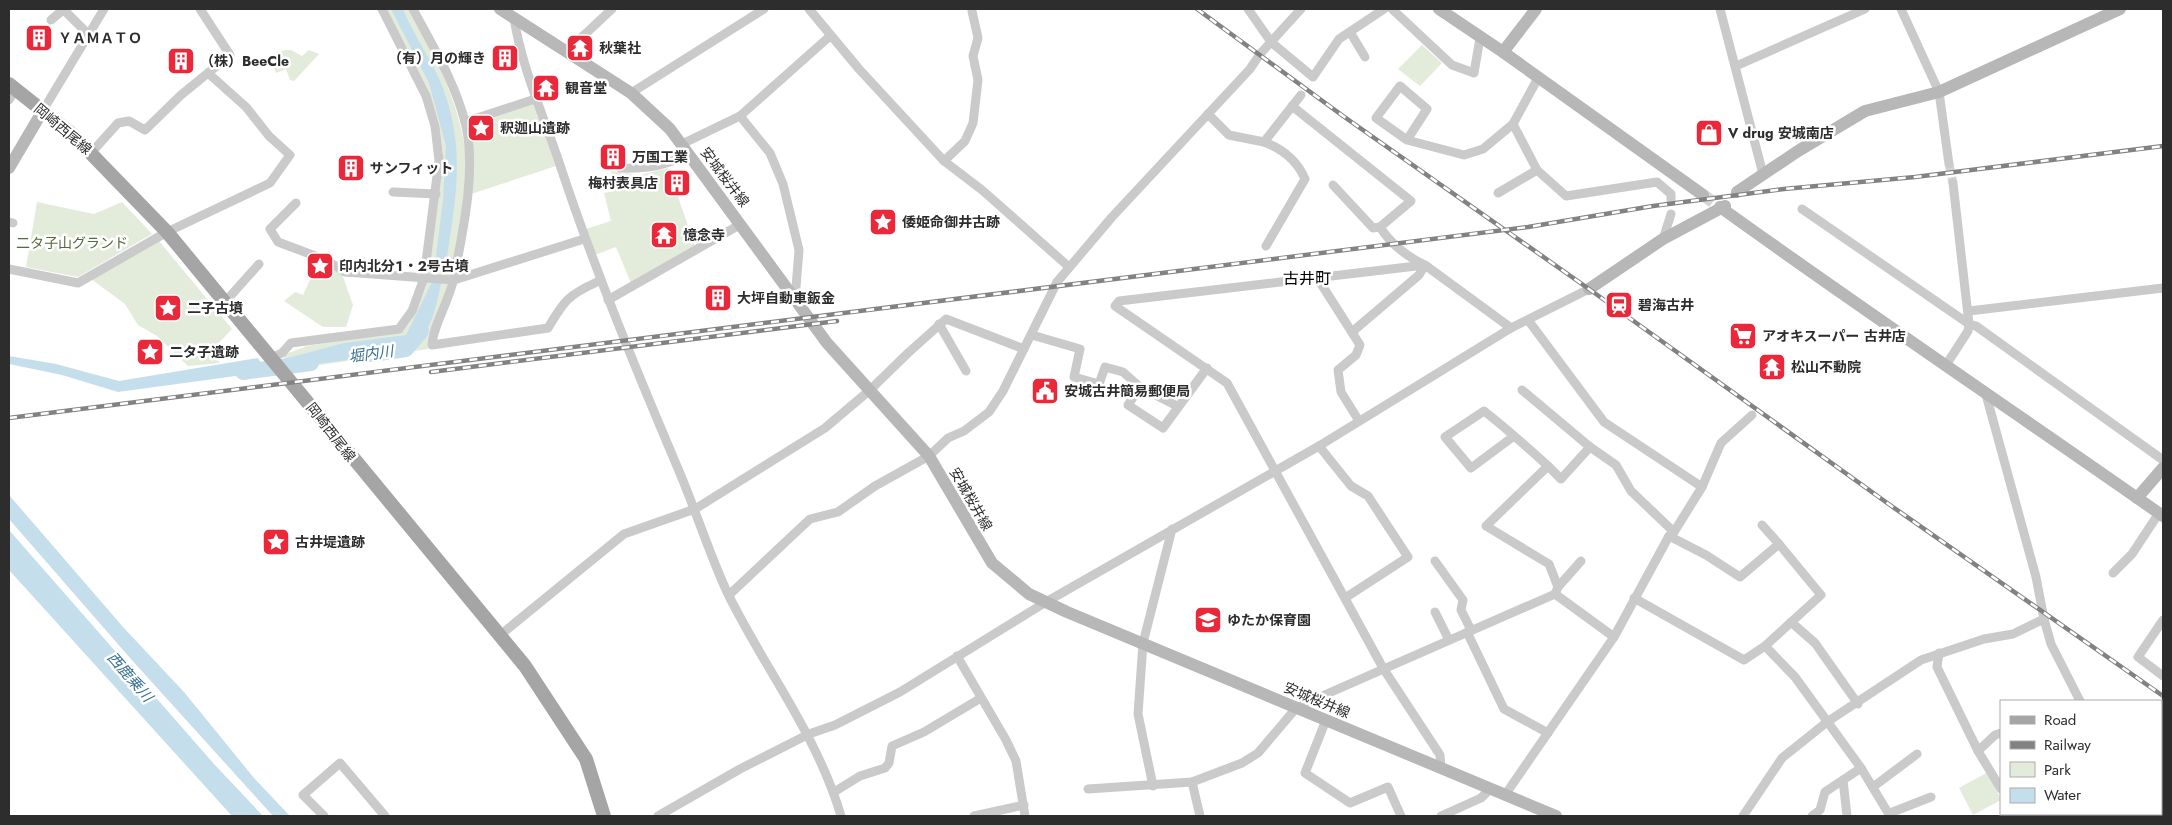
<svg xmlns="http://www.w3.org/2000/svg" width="2172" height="825" font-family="Jost,'Noto Sans JP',sans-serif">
<rect width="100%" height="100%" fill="#fff"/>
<!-- green -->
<g fill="#e3ebda">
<path d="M386,9H409C433,54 458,98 465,149C469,186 458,234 451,270C447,286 442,303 437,318C431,330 426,335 428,349L293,369L283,355L307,346L403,331L411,321L426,287L443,154L439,122L427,88Z"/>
<path d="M584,37L595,48L583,57L573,52Z"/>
<path d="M1422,45L1442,63L1420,86L1398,69Z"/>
<path d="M284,50H291L302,56L309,50L319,54L294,81L290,80L286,69L276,73L271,57Z"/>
<path d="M535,101L556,166L471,194L470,127L473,123Z"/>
<path d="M668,168L695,246L631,283L616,247L595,255L586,229L611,221L604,193L615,191L611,171L640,175Z"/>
<path d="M37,202L94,214L122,202L152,234L78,277L26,267Z"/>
<path d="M159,241L232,329L211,351L220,363L188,366L157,336L138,325L125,304L91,279Z"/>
<path d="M319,260L341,271L353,305L346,327H323L284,301L295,292L303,295Z"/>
<path d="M1988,772L2001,800L1973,815L1959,788Z"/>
</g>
<!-- water -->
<g fill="#c5deec">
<path d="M391,9H403C414,37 434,62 444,91C467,156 454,205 445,271L434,272L443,200L446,146L429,83Z"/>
<path d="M432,282L441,283C437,303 432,331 414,345C399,356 313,364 290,367L284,359L344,343L406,335Z"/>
<path d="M9,356L56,364L119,381L258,358L266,372L118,392L62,375L9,364Z"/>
<path d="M9,495L123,627L184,692L254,778L290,816H273L130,658L9,519Z"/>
<path d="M9,530L214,764L263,816H232L9,570Z"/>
</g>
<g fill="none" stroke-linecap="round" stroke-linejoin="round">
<!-- river -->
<g stroke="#c5deec" stroke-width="16">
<path d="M372,354L406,349L421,331"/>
<path d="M243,372L311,363"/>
</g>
<!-- street-tunnel -->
<path stroke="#d5d5d5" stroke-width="9" stroke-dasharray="9 4.5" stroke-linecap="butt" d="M1949,164L1953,183"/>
<!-- secondary-tunnel -->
<path stroke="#d5d5d5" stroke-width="12" stroke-dasharray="12 6" stroke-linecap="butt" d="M1703,195L1720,207"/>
<!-- street -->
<g stroke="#cacaca" stroke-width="9">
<path d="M63,9L89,35"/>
<path d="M413,9C432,45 455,82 465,122C477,168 463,231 454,277C451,297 432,328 432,345L548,328C564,301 568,295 597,282"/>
<path d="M809,9L859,69L944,161L982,190L1069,267"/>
<path d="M1248,9L1271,42L1313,77L1339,39L1384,9"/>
<path d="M1392,9L1452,65L1474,73L1480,38"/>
<path d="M1720,9L1763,174"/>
<path d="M1901,9L1939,92L1949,164"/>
<path d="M514,18C522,70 546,121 562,171C596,273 637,372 679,471C696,511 709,553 727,592C764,668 817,734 841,816"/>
<path d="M51,20L64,9"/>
<path d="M1350,32L1365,57"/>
<path d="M566,52L612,9"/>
<path d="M1736,66L1865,9"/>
<path d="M1538,78L1513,124L1537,170L1566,196L1657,182L1671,194V201"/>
<path d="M631,93L764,9"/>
<path d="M9,100L15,90"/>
<path d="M1292,106L1411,201L1380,227L1373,228L1333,185"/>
<path d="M42,112L104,9"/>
<path d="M1208,114L1229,135L1264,142L1301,95"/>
<path d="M740,116L770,153L783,184L799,250L795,300"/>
<path d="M465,122L538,98"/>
<path d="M1407,140L1427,109L1400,86L1376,118L1407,140L1464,155L1483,149L1513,124"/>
<path d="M1264,142C1283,149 1297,160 1305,179L1266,246"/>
<path d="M682,144L740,116L830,36"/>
<path d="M91,153L118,123L129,121L145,130L181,95L230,55L200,9"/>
<path d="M944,161L965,141L973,123L978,80L973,56L978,38L972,11"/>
<path d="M620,168C648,169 664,166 689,154"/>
<path d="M393,192L436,194"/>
<path d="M1498,193L1537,170"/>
<path d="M296,203L270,229L278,242L326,260L345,272L454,280L584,239"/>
<path d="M1802,209L1969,324L1976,326L2163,460"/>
<path d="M9,222L13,223"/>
<path d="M1663,239L1671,214"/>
<path d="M9,269L78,283L167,232L270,183L290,155L269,136L246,107L208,73"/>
<path d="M1318,279L1360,345L1356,355L1338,370L1341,392L1359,421"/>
<path d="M608,300L741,224"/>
<path d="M225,302L259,264"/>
<path d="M1969,311L2163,288"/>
<path d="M1528,320L1604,422L1702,487"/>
<path d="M939,324L966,371"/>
<path d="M1352,332L1419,275L1425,265C1407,257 1390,243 1380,227"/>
<path d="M1032,335L1080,349L1074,377L1099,384L1105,367L1123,372L1140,387L1177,406"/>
<path d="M271,358L282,353L291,343L399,329L412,311L424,278L439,160L435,126L426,96L382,9"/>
<path d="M1946,365L1968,331L1969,324L1953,183"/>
<path d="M1140,387L1128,405L1163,428L1207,368"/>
<path d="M1522,390L1590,447L1616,465L1631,491L1674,532"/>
<path d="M1985,391L2036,577L2044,619L2051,644L2080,701"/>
<path d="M1514,436L1471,468L1445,437L1484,411C1506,428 1527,447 1548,466L1486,526L1549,564L1558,587L1555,594"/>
<path d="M1319,446L1351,486L1368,496L1408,557L1345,598"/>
<path d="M1548,466L1561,479L1590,447"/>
<path d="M1762,525L1779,544"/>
<path d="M1669,536L1706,555L1740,577L1779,544L1821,595L1765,646"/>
<path d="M1435,561L1463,600L1461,610L1471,630"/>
<path d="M2113,573L2132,554L2159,513"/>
<path d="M1558,587L1581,561"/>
<path d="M729,595L810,519L838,512L875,486L929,456L948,438L964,431L989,412L1003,391L1057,282L1112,217L1250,69L1260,54L1301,9"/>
<path d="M1634,598L1744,660L1765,646L1795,677L1861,768L1890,816"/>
<path d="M1435,612L1449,640"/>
<path d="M2163,620L2138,657L2163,676"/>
<path d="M1791,622L1815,643L1858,704"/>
<path d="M1467,632L1504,709L1548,733"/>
<path d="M499,636L624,534L695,509L825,428L870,390L908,353L946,319L1024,349"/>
<path d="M1939,653L1937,667L1978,751L1995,735L2001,733"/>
<path d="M957,656L1006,740L1016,761L1025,816"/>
<path d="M1326,720L1305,773L1350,803L1388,787L1401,816"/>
<path d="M1978,751L2001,789"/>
<path d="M1441,768L1440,755L1383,668L1227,383L1115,306L1119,301L1425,265L1511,328"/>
<path d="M1843,780L1847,816"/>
<path d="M1192,782L1200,816"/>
<path d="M1153,786L1138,714L1143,643L1172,529"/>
<path d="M1873,787L1917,754"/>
<path d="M1088,789L1192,782L1242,763L1258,753L1297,707L1555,594L1614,637"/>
<path d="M834,792L860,776L885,768L889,763L892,746L924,732L981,698"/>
<path d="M1505,795L1614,637L1669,536L1674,532L1702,487L1721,443L1752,415"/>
<path d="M1890,813L1931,797"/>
<path d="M2058,814L2059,816"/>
<path d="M2135,814L2136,816"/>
<path d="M324,816L303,795L340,763L385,816"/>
<path d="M658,816L740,769L809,734L835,725L900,692L1046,602L1319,446L1511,328L1589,289"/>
<path d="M974,816L1024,805"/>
<path d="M1441,816L1481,798L1490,789"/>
<path d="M1743,816L1782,758L1827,722L1921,660L1984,639L2013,634L2044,619"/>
<path d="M1812,816L1820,810L1825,792L1861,768"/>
<path d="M2088,816L2095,814"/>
</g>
<!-- secondary -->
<g stroke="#b7b7b7" stroke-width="12">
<path d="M500,9L631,93L670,129L827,343L929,456L992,563L1029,594L1067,612L1556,816"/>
<path d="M1439,9L1503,52L1703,195"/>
<path d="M1503,52L1536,9"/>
<path d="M9,168L42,112"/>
<path d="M1737,192L1798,151L1865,111L1939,92L2120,9"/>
<path d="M1720,207C1866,312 2016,413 2163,516"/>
<path d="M1589,289L1663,239L1725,206"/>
<path d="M2137,498L2163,468"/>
</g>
<!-- primary -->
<path stroke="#a5a5a5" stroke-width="14" d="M9,84L73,135L167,232L525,666L586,759L604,816"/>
<!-- rail casing -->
<g stroke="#828282" stroke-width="4.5">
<g id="rail">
<path d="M1197,9L1343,116L1589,289L1890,505L2163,696"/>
<path d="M431,372L837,321"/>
<path d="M9,418L1528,227L1653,206L1784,189L1915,177L2163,146"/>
</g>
</g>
<!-- rail -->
<use href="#rail" stroke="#fff" stroke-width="2.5" stroke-dasharray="8" stroke-linecap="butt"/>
</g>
<!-- icons -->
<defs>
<g id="building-square" transform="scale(1.4375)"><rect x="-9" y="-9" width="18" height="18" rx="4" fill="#eb283a" stroke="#fff"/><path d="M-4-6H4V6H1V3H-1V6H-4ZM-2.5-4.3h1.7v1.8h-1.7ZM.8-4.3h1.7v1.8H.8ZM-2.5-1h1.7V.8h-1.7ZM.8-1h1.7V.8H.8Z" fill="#fff"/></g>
<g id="temple-square" transform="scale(1.4375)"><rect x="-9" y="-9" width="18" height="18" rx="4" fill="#eb283a" stroke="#fff"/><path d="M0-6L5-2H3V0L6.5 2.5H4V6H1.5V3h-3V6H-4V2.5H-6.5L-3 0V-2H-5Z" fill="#fff"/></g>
<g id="sight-square" transform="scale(1.4375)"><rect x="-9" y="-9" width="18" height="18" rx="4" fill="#eb283a" stroke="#fff"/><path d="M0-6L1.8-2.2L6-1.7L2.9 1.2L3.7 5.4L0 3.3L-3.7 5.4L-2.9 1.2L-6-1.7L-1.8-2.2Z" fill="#fff"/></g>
<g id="shop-square" transform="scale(1.4375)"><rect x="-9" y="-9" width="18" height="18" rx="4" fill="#eb283a" stroke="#fff"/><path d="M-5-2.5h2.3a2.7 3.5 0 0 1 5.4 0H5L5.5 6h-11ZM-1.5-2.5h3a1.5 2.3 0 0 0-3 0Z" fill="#fff"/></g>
<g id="station-square" transform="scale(1.4375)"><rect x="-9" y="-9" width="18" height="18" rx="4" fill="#eb283a" stroke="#fff"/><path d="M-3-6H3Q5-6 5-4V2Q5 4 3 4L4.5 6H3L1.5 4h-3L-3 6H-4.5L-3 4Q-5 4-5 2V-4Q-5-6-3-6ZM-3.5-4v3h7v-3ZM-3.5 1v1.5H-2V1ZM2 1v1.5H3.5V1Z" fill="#fff"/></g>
<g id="supermarket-square" transform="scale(1.4375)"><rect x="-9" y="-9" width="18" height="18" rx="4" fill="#eb283a" stroke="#fff"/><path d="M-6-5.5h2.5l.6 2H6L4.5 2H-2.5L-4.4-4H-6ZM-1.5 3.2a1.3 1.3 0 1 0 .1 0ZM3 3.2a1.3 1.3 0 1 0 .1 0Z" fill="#fff"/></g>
<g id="civic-square" transform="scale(1.4375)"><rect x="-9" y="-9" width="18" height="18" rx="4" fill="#eb283a" stroke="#fff"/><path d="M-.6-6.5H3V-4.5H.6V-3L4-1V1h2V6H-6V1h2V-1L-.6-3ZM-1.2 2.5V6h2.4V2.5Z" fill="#fff"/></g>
<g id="school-square" transform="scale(1.4375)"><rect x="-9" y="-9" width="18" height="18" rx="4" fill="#eb283a" stroke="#fff"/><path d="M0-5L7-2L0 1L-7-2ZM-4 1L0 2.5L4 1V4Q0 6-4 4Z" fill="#fff"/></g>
</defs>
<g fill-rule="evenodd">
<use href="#building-square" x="39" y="38"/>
<use href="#temple-square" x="580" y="48"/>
<use href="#building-square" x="505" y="58"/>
<use href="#building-square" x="181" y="61"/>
<use href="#temple-square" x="546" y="88"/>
<use href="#sight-square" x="481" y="128"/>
<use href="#shop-square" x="1709" y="133"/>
<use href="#building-square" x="613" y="157"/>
<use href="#building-square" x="351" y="168"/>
<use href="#building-square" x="677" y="183"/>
<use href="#sight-square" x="883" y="222"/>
<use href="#temple-square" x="664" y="235"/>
<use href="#sight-square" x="320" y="266"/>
<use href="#building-square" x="718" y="298"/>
<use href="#station-square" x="1619" y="305"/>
<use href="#sight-square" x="168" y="308"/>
<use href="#supermarket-square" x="1743" y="336"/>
<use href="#sight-square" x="150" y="352"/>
<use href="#temple-square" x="1772" y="367"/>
<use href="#civic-square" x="1045" y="391"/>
<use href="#sight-square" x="276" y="542"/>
<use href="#school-square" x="1208" y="620"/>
</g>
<g text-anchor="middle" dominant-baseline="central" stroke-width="5" stroke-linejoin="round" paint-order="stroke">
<!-- poi labels -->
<g font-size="14" font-weight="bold" fill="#2d2d2d" stroke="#fff" text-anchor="start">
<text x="58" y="38">ＹＡＭＡＴＯ</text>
<text x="599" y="48">秋葉社</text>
<text x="486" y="58" text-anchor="end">（有）月の輝き</text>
<text x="200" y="61">（株）BeeCle</text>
<text x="565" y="88">観音堂</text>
<text x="500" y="128">釈迦山遺跡</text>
<text x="1728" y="133">V drug 安城南店</text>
<text x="632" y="157">万国工業</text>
<text x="370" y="168">サンフィット</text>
<text x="658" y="183" text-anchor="end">梅村表具店</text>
<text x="902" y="222">倭姫命御井古跡</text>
<text x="683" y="235">憶念寺</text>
<text x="339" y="266">印内北分１・２号古墳</text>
<text x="737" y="298">大坪自動車鈑金</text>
<text x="1638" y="305">碧海古井</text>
<text x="187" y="308">二子古墳</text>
<text x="1762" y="336">アオキスーパー 古井店</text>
<text x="169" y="352">二タ子遺跡</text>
<text x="1791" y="367">松山不動院</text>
<text x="1064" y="391">安城古井簡易郵便局</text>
<text x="295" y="542">古井堤遺跡</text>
<text x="1227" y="620">ゆたか保育園</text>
</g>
<!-- street labels -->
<g font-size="14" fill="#2d2d2d" stroke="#fff">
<text transform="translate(63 129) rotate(40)">岡崎西尾線</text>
<text transform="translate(725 177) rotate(53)">安城桜井線</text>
<text transform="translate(331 432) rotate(52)">岡崎西尾線</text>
<text transform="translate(971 499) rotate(60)">安城桜井線</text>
<text transform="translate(1317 700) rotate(23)">安城桜井線</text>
</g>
<!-- park labels -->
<g font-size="14" fill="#516a39" stroke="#fff">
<text x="72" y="243">二タ子山グランド</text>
</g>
<!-- water labels -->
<g font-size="15" font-style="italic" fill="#387191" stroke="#fff">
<text transform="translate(371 354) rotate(-8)">堀内川</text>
<text transform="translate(130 677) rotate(49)">西鹿乗川</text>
</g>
<!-- quarter labels -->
<g font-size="16" fill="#000" stroke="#fff">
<text x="1307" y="278">古井町</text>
</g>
</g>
<!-- border -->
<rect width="2172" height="825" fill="none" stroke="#2d2d2d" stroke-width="20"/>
<!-- legend -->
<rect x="2000" y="700" width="162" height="115" fill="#ffffff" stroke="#ababab"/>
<rect x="2010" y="716" width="25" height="8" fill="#a5a5a5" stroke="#ababab"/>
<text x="2044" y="725" font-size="15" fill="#2d2d2d">Road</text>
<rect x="2010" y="741" width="25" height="8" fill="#828282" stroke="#ababab"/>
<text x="2044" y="750" font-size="15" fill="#2d2d2d">Railway</text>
<rect x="2010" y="762" width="25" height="15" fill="#e3ebda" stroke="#ababab"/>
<text x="2044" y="775" font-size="15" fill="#2d2d2d">Park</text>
<rect x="2010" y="788" width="25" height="15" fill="#c5deec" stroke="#ababab"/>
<text x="2044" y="800" font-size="15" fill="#2d2d2d">Water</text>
</svg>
